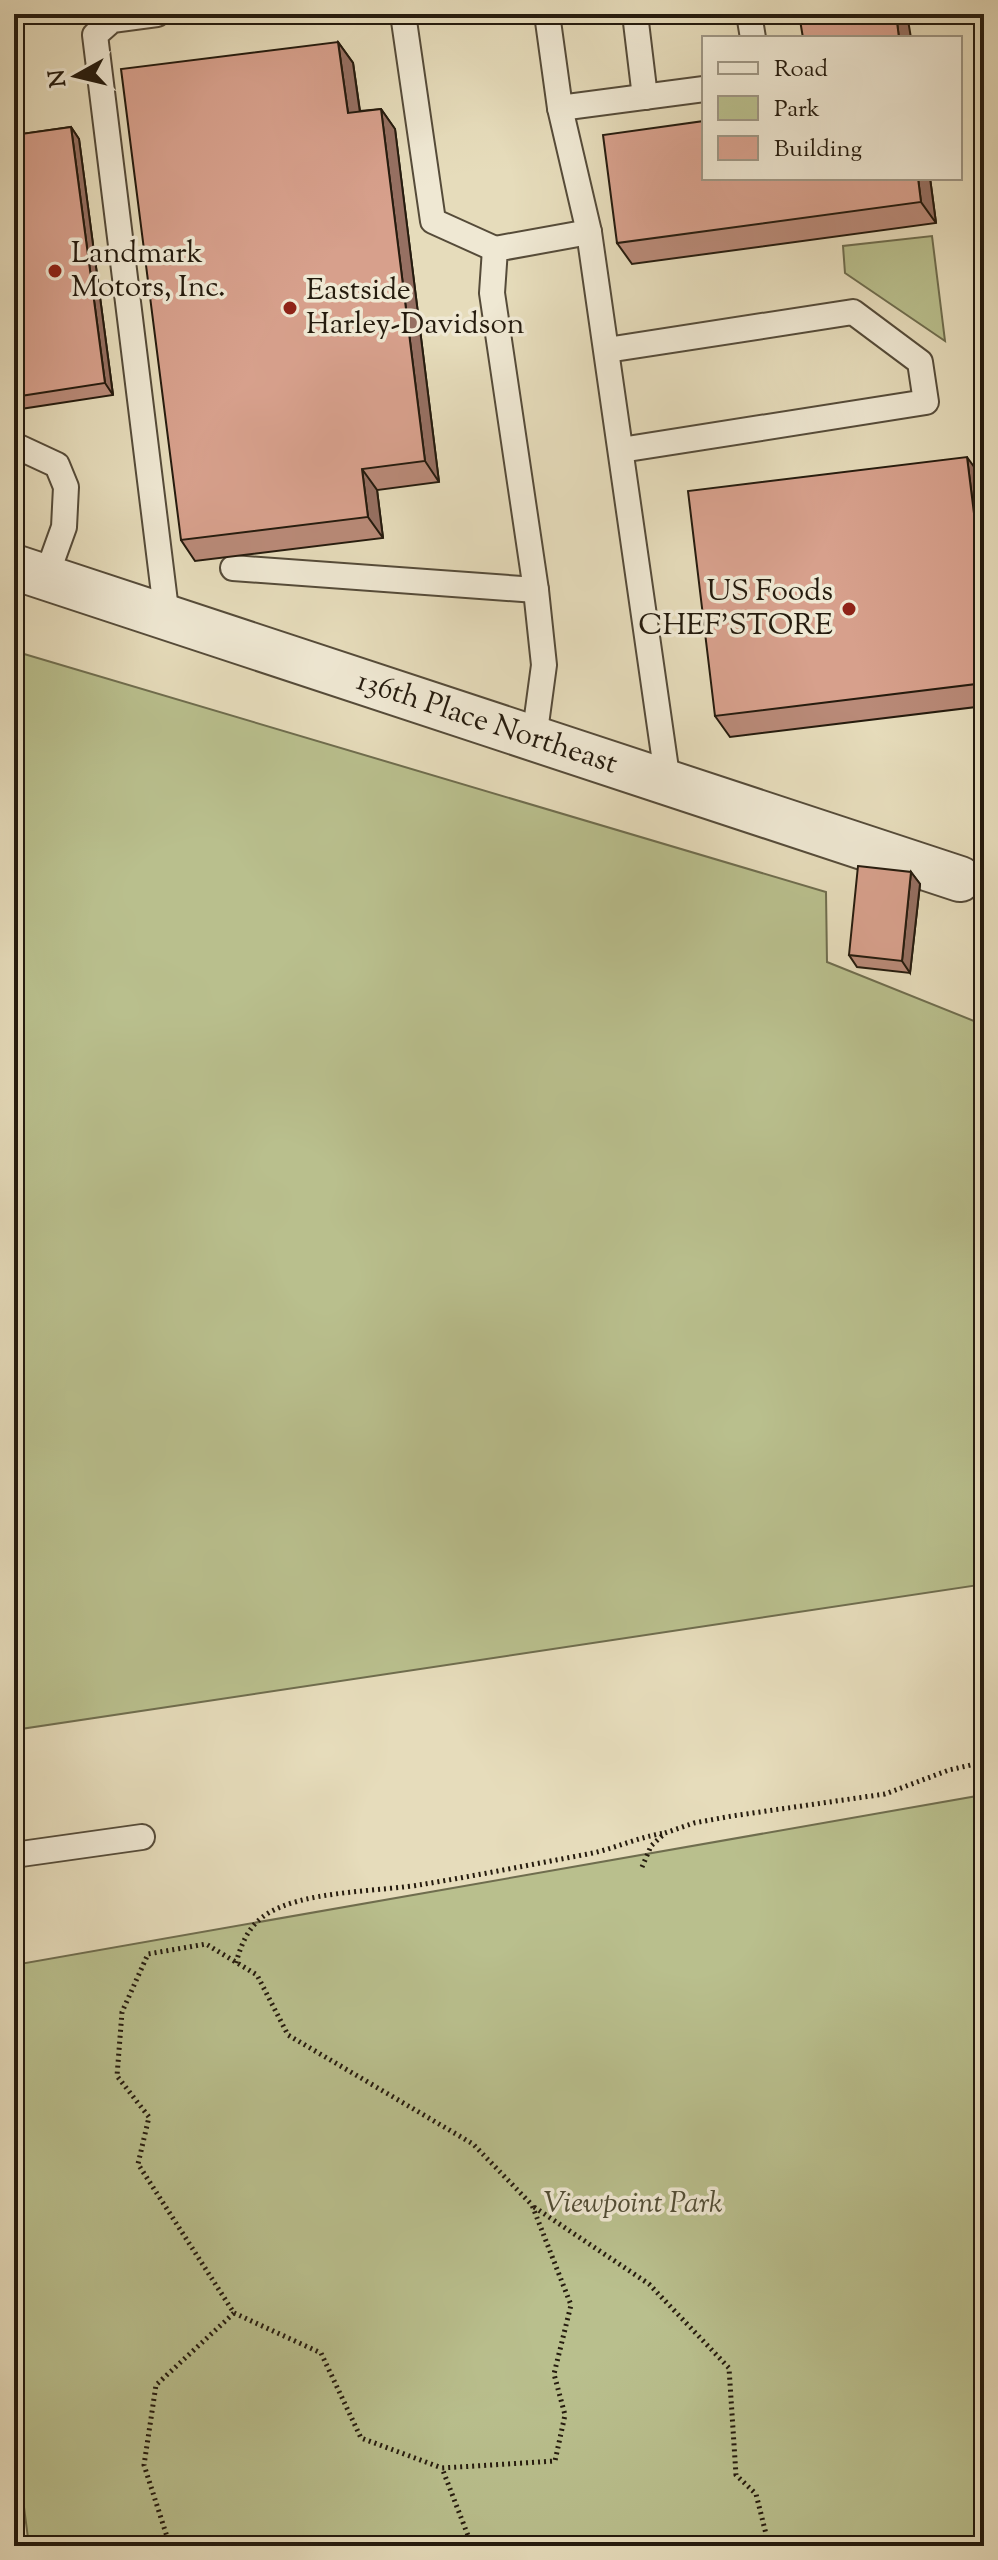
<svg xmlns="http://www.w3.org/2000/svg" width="998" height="2560" font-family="'Sorts Mill Goudy',serif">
<rect width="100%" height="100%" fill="#e6dcbb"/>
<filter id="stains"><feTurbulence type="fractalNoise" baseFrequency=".0025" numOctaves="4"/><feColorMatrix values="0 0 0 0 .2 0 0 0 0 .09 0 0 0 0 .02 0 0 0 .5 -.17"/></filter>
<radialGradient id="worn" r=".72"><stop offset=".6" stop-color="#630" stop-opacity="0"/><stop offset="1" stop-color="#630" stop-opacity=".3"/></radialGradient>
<!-- green -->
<g fill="#b9bf8d" stroke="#6f6d4e" stroke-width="2">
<path d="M932,236L945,341L845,273L843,246Z"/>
<path d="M14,651L826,892L827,962L984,1025V1411L979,1585L14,1730Z"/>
<path d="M977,1796L978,2546H29L14,2430V1965Z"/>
</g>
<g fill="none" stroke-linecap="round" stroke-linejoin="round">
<!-- lane casing -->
<g stroke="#554b39" stroke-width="28">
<g id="lane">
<path d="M157,14L112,20L95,35L167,618"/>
<path d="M403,14L433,221L495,249"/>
<path d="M547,14L560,108L704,89"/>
<path d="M635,14L645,97"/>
<path d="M749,14L753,38"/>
<path d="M560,108L589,232L668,783"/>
<path d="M607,350L853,312L920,362L926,402L621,450"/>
<path d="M14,445L57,465L66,487L64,527L46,577"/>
<path d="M233,568L536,590"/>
<path d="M534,739L544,665L536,590L492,293L495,249L589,232"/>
<path d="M14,1855L142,1837"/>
</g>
</g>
<!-- street casing -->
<g stroke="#554b39" stroke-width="48">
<g id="street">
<path id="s1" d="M14,567L960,879"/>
</g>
</g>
<!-- path -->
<g stroke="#251b0e" stroke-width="5" stroke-dasharray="2 4" stroke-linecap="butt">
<path d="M642,1867L651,1846L665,1833L694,1823L732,1816L885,1794L949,1770L984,1762"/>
<path d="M236,1963C241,1945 248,1927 264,1916C300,1890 380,1892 425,1884C479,1875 534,1864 588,1854C614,1849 638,1837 665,1833"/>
<path d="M534,2207L649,2284L729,2368L736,2475L756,2494L769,2546"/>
<path d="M234,2313L321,2353L361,2438L442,2468"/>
<path d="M170,2546L144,2465L156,2385L234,2313L138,2164L149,2117L117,2076L122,2012L148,1954L206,1944L257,1975L288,2035L473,2144L532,2205L571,2305L554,2374L565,2415L555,2461L442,2468L472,2546"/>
</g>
<!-- lane -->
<use href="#lane" stroke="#efe8d3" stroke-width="24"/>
<!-- street -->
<use href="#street" stroke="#efe8d3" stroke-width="44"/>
</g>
<!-- wall -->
<g fill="#b98a78" stroke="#251b0e" stroke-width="2">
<path d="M338,42L353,63L360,111L381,109L395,129L439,482L377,490L383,538L195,561L181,540Z"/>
<path d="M71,127L79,139L113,395L14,410V135Z"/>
<path d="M704,178H930L936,223L632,264L617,243Z"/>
<path d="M982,478L984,496V706L730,737L715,716Z"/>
<path d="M911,872L920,884L910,973L857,967L849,955Z"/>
</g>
<!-- shaded-wall -->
<g fill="#967062" stroke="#251b0e" stroke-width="2">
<path d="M896,14H907L911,38H899Z"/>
<path d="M338,42L353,63L363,134L348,113Z"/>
<path d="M381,109L395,129L439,482L425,461Z"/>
<path d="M71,127L79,139L113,395L105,383Z"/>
<path d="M918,178H930L936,223L921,202Z"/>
<path d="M967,457L982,478L984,496V594Z"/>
<path d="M362,469L377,490L383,538L368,517Z"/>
<path d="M911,872L920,884L910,973L902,961Z"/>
</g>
<!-- building -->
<g fill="#d7a08c" stroke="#251b0e" stroke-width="2">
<path d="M799,14H896L899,38H803Z"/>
<path d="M338,42L348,113L381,109L425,461L362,469L368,517L181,540L121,69Z"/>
<path d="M704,121V178H918L921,202L617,243L603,135Z"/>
<path d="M71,127L105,383L14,397V135Z"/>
<path d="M967,457L984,594V683L715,716L688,491Z"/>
<path d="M858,866L911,872L902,961L849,955Z"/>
</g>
<!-- markers -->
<g fill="#8f2418" stroke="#efe8d3" stroke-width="3">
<circle cx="55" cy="271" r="8"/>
<circle cx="290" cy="308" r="8"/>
<circle cx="849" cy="609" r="8"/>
</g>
<g text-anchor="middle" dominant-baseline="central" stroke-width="7" stroke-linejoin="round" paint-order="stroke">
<!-- poi labels -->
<g font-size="30" fill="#251b0e" stroke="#efe8d3" text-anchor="start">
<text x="71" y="254">Landmark<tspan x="71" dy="34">Motors, Inc.</tspan></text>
<text x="306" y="291">Eastside<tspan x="306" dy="34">Harley-Davidson</tspan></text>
<text x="833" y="592" text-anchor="end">US Foods<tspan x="833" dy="34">CHEF'STORE</tspan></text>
</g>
<!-- street labels -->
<g font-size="30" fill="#251b0e" stroke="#efe8d3">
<text stroke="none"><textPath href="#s1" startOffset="498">136th Place Northeast</textPath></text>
</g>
<!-- park labels -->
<g font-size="30" font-style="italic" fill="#514c34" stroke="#efe8d3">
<text x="633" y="2204">Viewpoint Park</text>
</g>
</g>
<!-- margin -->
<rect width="998" height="2560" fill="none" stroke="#e6dcbb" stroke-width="48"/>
<rect x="16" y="16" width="966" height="2528" fill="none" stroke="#251b0e" stroke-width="4"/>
<rect x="24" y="24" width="950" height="2512" fill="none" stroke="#251b0e" stroke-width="2"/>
<!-- legend -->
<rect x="702" y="36" width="260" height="144" fill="#efe8d3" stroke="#9e9684" stroke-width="2"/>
<rect x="718" y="62" width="40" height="12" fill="#efe8d3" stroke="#9e9684" stroke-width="2"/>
<text x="774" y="76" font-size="24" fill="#251b0e">Road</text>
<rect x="718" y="96" width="40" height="24" fill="#b9bf8d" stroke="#9e9684" stroke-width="2"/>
<text x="774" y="116" font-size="24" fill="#251b0e">Park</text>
<rect x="718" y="136" width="40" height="24" fill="#d7a08c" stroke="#9e9684" stroke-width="2"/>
<text x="774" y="156" font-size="24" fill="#251b0e">Building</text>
<!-- north arrow -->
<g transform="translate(76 76) rotate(262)" stroke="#efe8d3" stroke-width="6" paint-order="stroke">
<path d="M0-6L14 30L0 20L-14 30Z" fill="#251b0e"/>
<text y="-12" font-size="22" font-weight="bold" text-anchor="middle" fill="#251b0e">N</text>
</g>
<rect width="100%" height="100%" filter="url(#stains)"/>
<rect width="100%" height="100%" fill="url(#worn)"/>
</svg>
